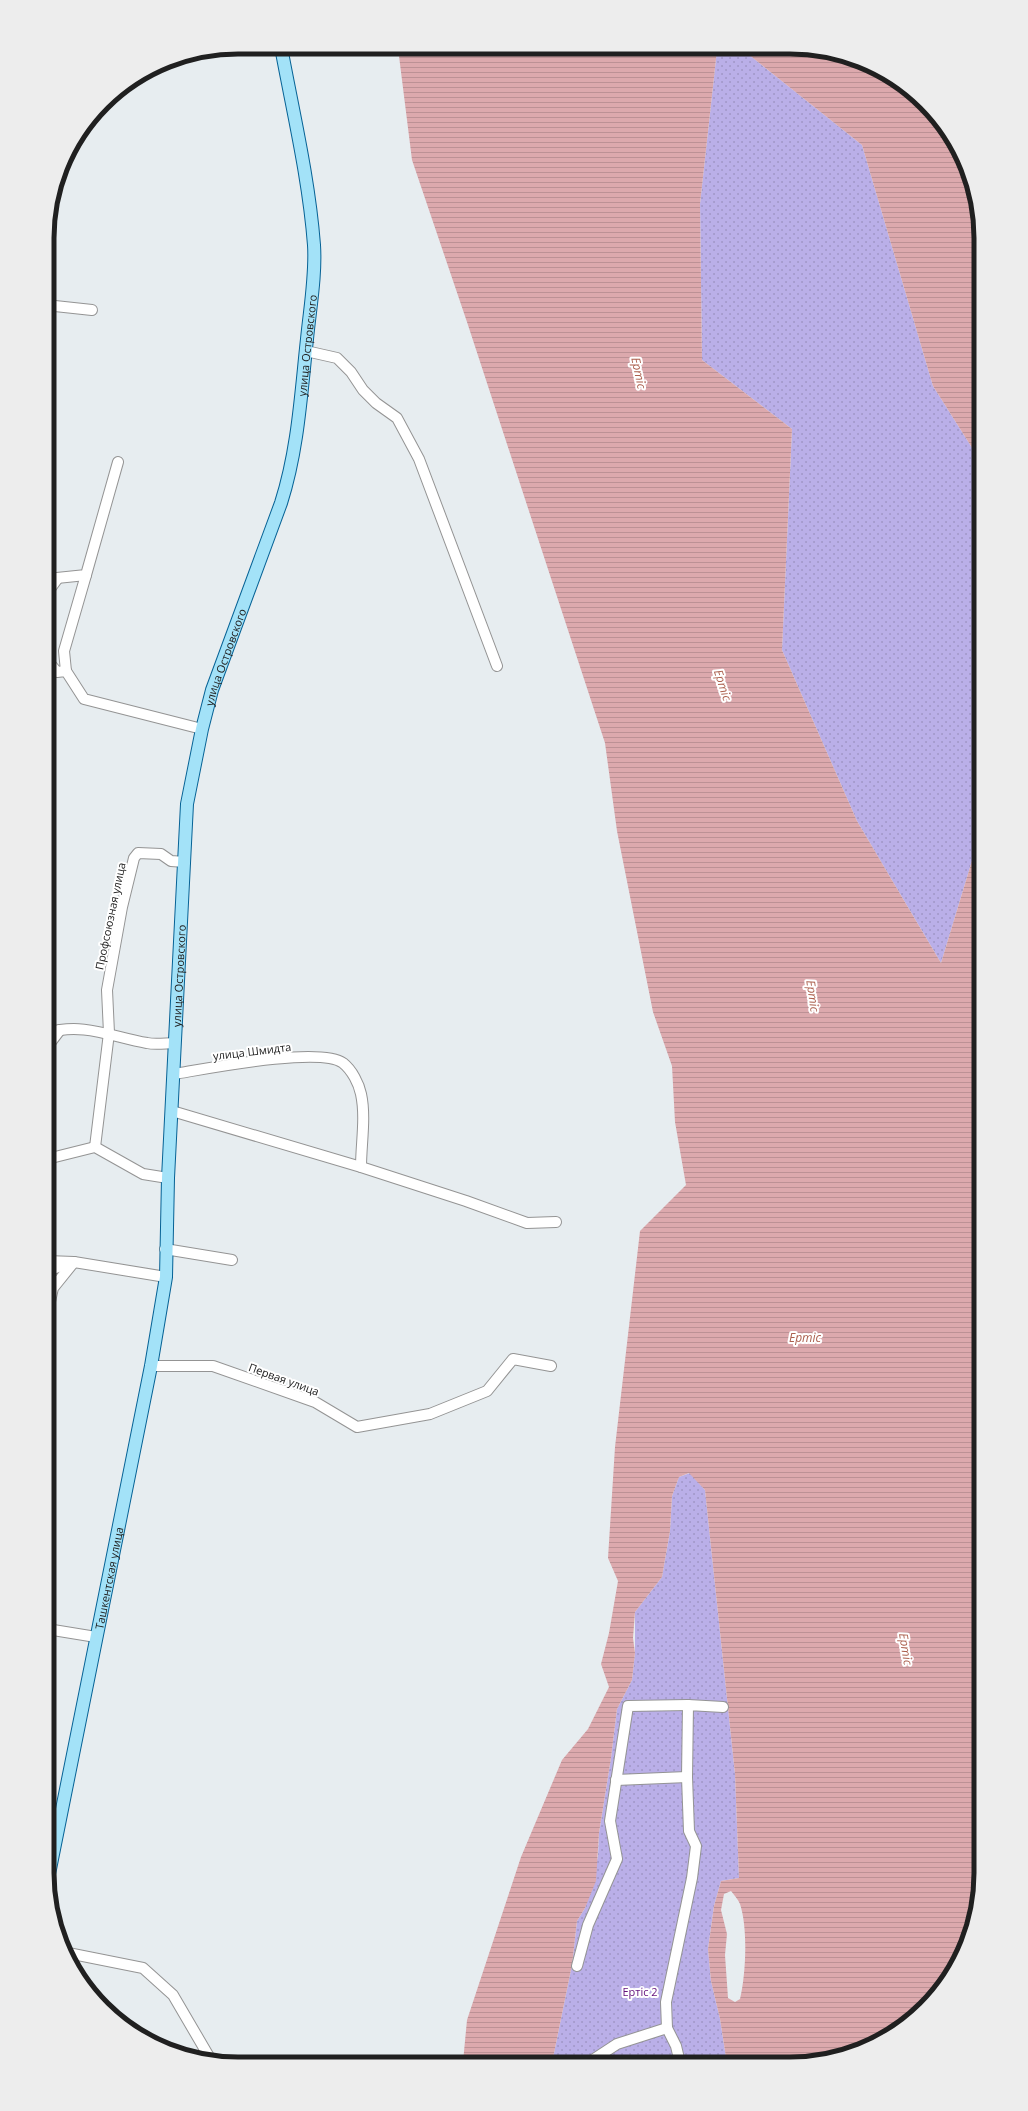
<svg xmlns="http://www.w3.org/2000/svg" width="1028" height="2111" font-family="'Open Sans',sans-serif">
<defs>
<pattern id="grass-dots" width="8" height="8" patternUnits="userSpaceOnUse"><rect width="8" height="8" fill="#baafe8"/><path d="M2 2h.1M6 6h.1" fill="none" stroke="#a096c7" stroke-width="1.8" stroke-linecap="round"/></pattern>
<pattern id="water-rules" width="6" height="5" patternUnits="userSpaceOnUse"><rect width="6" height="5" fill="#dca9ad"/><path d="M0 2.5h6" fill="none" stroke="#bc9195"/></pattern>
</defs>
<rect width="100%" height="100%" fill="#e7edf0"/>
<!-- grass -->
<g fill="url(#grass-dots)">
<path d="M717,50H743L862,145L933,386L981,462V831L941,963L857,821L782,650L792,429L702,360L700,204Z"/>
<path d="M690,1473L705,1490L735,1774L739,1878L721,1881L714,1906L708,1949L711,1981L720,2019L727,2064L552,2063L572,1965L577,1921L585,1908L598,1856L599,1833L611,1758L617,1709L632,1680L635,1653V1612L662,1577L670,1531L672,1496L679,1477Z"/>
</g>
<!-- water -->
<g fill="url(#water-rules)" fill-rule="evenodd">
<path d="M398,48L717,50L700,204L702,360L792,429L782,650L857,821L941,963L981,831V1886L967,1946L941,1989L896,2032L840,2057L790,2064H727L720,2019L711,1981L708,1949L714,1906L721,1881L739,1878L735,1774L705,1490L689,1473L679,1477L672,1496L670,1531L662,1577L635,1612L633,1638L635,1653L632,1680L617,1709L611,1758L599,1833L596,1881L585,1908L577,1921L572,1965L552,2063L463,2062L467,2020L521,1857L562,1760L588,1729L609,1687L601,1664L609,1633L618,1581L608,1558L615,1447L640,1231L686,1185L675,1122L672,1066L653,1012L617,831L605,743L467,322L412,160ZM731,1891C734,1895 738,1899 740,1904C748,1928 746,1974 740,1999L735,2002L728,1998L725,1955L727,1934L721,1910L724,1894Z"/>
<path d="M743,50L827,51L875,67L916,95L955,142L974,188L981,238V462L933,386L862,145Z"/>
</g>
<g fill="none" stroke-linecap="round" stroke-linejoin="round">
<!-- minor casing -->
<g stroke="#949494" stroke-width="12">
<g id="minor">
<path d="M47,311L55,306L92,310"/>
<path d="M306,351L337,358L351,372L363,390L376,403L397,418L419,459L497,666"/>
<path d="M47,579L86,575L118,462"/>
<path d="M47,593L58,578"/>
<path d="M47,660L57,672L66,671L84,699L202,729"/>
<path d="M66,671L64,651L86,575"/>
<path d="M47,1033C83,1022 112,1037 147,1043C156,1045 166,1043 175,1043"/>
<path d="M47,1047L60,1030"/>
<path d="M174,1074C205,1069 320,1046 343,1063C352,1070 359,1084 361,1094C366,1117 361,1144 361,1167"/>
<path d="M172,1111L361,1167L466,1201L527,1223L556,1222"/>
<path d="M95,1147L109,1033L107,990L122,907L134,858L138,853L161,854L171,861L185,862"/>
<path d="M47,1159L95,1147L143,1174L168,1178"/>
<path d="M165,1249L232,1260"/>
<path d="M47,1261L74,1262L166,1277"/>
<path d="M47,1271L64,1265"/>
<path d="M47,1315L53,1288L74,1262"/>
<path d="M151,1366H213L315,1402L357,1427L430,1414L487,1391L513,1359L551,1366"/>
<path d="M47,1629L96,1637"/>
<path d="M616,1780L687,1777"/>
<path d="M68,1953L143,1968L173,1995L211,2060"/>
<path d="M577,1966L588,1925L617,1859L610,1821L628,1706L688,1705"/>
<path d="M588,2063L617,2044L667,2028"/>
<path d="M680,2063L676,2046L667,2028L666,2002L692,1878L696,1846L689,1831L687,1777L688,1705L723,1707"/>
</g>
</g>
<!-- major casing -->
<g stroke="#066295" stroke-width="14">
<g id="major">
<path id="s1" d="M48,1879L151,1366L166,1277L168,1178L187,804L202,729L212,690L281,503C298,450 301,394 307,339C310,308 316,275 314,245C309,179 293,112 281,47"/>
</g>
</g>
<!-- minor -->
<use href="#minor" stroke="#fff" stroke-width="10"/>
<!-- major -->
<use href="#major" stroke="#a3e2f8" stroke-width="12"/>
</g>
<g text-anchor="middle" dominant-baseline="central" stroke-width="4" stroke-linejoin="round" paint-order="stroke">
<!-- street labels -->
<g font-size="11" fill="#202020" stroke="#fff">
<text stroke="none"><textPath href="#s1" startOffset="1563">улица Островского</textPath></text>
<text stroke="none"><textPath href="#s1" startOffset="1239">улица Островского</textPath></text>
<text transform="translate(110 916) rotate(-78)">Профсоюзная улица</text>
<text stroke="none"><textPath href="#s1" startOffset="915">улица Островского</textPath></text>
<text transform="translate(252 1051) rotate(-7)">улица Шмидта</text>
<text transform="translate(284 1379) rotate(20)">Первая улица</text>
<text stroke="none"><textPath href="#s1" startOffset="307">Ташкентская улица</textPath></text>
</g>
<!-- park labels -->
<g font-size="11" fill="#63107b" stroke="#fff">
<text x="640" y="1991">Ертіс 2</text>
</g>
<!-- water labels -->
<g font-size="12" font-style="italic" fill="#ac614f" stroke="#fff">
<text transform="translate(639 373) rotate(78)">Ертіс</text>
<text transform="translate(723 685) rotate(72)">Ертіс</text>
<text transform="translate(813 996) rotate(82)">Ертіс</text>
<text x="805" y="1337">Ертіс</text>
<text transform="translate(906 1649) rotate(81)">Ертіс</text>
</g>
</g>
<!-- crop -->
<path d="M0 0H1028V2111H0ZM238 54H790A184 184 0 0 1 974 238V1873A184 184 0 0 1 790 2057H238A184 184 0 0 1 54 1873V238A184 184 0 0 1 238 54Z" fill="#ededed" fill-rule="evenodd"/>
<path fill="none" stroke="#202020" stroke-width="5" d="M238 54H790A184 184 0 0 1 974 238V1873A184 184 0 0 1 790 2057H238A184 184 0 0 1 54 1873V238A184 184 0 0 1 238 54Z"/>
</svg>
